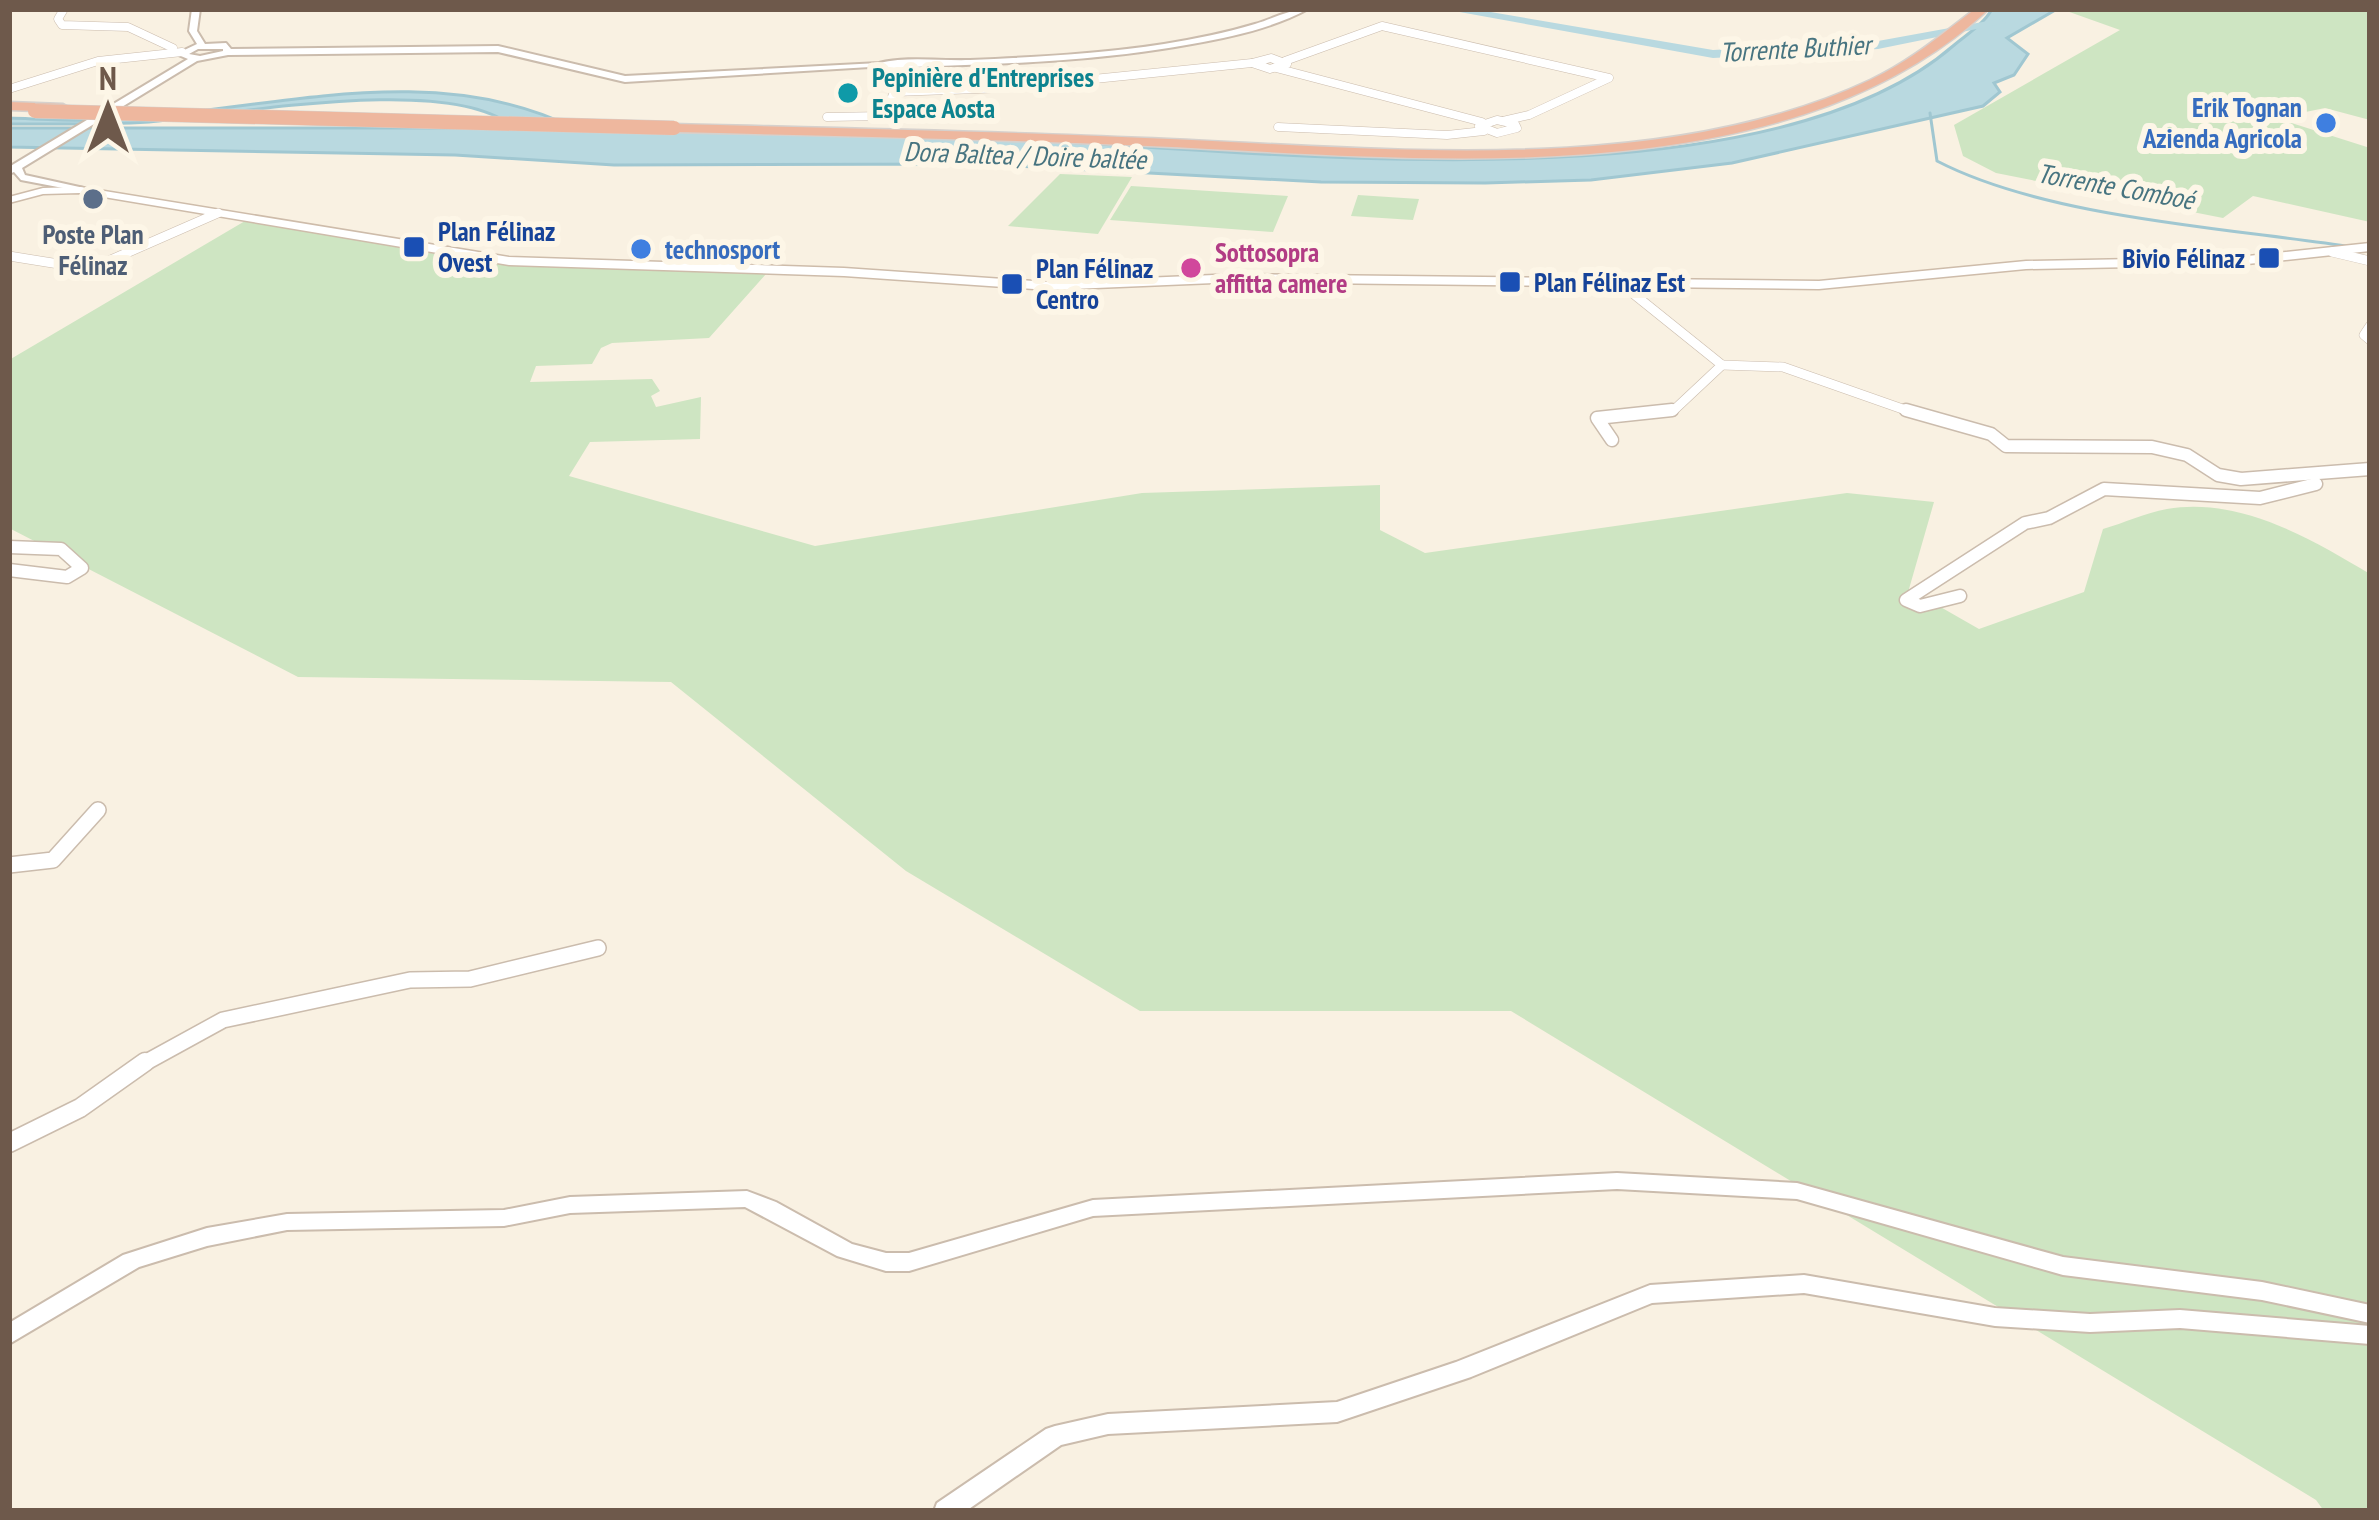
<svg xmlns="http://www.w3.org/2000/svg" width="2379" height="1520" font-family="'PT Sans Narrow',sans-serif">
<rect width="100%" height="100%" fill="#f9f1e2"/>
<!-- green -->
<g fill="#cee5c2">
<path d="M2061,9H2370V120L2325,108L2276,118L2370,148V222L2253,196L2223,218L1996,173L1963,156L1954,125L2120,30Z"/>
<path d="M1060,174L1132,177L1098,234L1008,226Z"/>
<path d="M1131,186L1288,196L1273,232L1110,220Z"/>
<path d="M1358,195L1419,199L1413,220L1351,216Z"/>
<path d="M245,221L483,262L767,273L709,338L612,343L601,348L592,364L536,366L530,382L652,379L660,391L651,396L656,407L701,397L700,439L590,442L569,476L815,546L1142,493L1380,485V530L1425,553L1847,493L1934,502L1909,589L1979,629L2084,592L2103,529C2124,523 2145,513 2167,509C2240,497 2310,538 2370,574V1511H2324L2316,1500L1511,1011H1140L906,871L671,682L298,677L9,528V360Z"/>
</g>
<!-- water -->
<path fill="#b9d9e0" stroke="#a0c7d1" stroke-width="3" d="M1992,9H2057L2007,38L2028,54L2014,75L1994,83L2000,92L1983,106L1732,163L1591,180L1485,183L1321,182L976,164L614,165L455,155L9,147V128H514C453,72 231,115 149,122C102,125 56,124 9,124V118C40,119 71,121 101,120C257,114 427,55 574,128C725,132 876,134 1026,140C1270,151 1763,211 1953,46C1966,35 1984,24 1992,9Z"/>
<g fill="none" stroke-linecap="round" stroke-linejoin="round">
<!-- stream -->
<path stroke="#a0c7d1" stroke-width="3" d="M1930,113L1937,161C2047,218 2228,228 2353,247"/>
<!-- river -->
<path fill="#b9d9e0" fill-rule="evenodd" d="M1443,9H1473L1713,50L1878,41L1999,19L2006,23L1878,49L1713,58Z"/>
<!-- minor-far4 casing -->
<g stroke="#cbbcad" stroke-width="9">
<g id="minor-far4">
<path d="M64,9L58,19L62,25L128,27L173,48"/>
<path d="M1271,58L1287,64L1270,69L1252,63Z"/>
<path d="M1285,61L1382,26L1609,78L1529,115L1503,121"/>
<path d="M1276,68L1482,122"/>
<path d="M9,89L98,61L182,52"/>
<path d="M827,117L884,116L894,92L1005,88L1252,63"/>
<path d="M1497,120L1515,124L1517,128L1497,133L1479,126Z"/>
<path d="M1278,127L1447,135L1484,131"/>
</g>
</g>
<!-- minor-far3 casing -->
<g stroke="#cbbcad" stroke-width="10">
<g id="minor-far3">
<path d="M2332,252L2370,261"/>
<path d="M9,256L90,269L218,213"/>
<path d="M1625,287L1722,365L1674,410L1643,413"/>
<path d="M2370,326L2364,335L2370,340"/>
<path d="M1722,365L1783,367L1914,413"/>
</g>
</g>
<!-- minor-far2 casing -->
<g stroke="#cbbcad" stroke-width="15">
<g id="minor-far2">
<path d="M1906,410L1991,434L2006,446L2152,447L2187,455L2218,475L2241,479L2370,469"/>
<path d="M1612,440L1597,418L1672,410"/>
<path d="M9,547L61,549L82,568L67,577L9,570"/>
<path d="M1960,596L1920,606L1906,600L2025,523L2049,518L2104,489L2260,498L2316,484"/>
</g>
</g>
<!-- minor-far1 casing -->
<g stroke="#cbbcad" stroke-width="18">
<g id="minor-far1">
<path d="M9,865L53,860L98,810"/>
<path d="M141,1065L223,1020L410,980L470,979L598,948"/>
</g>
</g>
<!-- minor casing -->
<g stroke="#cbbcad" stroke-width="21">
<path id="minor" d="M9,1143L80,1108L145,1062"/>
</g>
<!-- tertiary casing -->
<g stroke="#cbbcad" stroke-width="4">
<g id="tertiary">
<path d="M192,9H200L197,31L205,44L226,43L231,49L498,46L625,76L879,63C907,56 940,61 970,60C1035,57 1100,54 1164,44C1195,39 1225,33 1255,24C1273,19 1289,9 1308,9C1273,28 1231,37 1192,44C1100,61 1006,64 912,67L892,74L870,67L625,82L498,52L228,55L197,61L22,168L25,175L84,188V192L21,180L14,172L9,174V167L188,59L176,54L197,44L189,31ZM198,49H223V51L200,56L189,54Z"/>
<path d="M1617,1173L1797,1183L2063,1257L2262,1282L2370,1305V1323L2262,1300L2063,1275L1797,1199L1617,1189L1093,1216L909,1271H886L837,1256L745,1207L570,1213L504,1226L287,1230L207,1246L139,1267L9,1344V1323L123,1255L207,1228L287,1214L504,1210L570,1197L747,1191L776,1202L852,1244L886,1253H909L1093,1200Z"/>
<path d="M1804,1275L1995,1308L2090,1314L2180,1310L2370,1326V1344L2180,1328L2090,1332L1995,1326L1804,1293L1652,1303L1471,1377L1337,1422L1108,1434L1061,1445L966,1511H934L937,1503L1046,1429L1055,1426L1108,1414L1337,1402L1456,1362L1650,1285Z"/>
</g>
</g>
<!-- secondary casing -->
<g stroke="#cebcaa" stroke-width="3">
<path id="secondary" d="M80,187L509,257L844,268L1048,282L1238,274L1819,281L2026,261L2238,257L2370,243V251L2238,265L2026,269L1819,289L1238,282L1048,290L844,276L509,265L80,193L43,194L9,203V197L43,188Z"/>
</g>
<!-- motorway casing -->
<g stroke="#d6d1cd" stroke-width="3">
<g id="motorway">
<path d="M1975,9H1989C1782,202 1409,157 1148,146C990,139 832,136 674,132L667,128L674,124C831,128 988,131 1145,138C1374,147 1658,180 1870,80C1909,62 1942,34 1975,9Z"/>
<path d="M9,102L63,104L70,108L63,112L9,110Z"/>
</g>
</g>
<!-- minor-far4 -->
<use href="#minor-far4" stroke="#fff" stroke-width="8"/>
<!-- minor-far3 -->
<use href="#minor-far3" stroke="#fff" stroke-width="9"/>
<!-- minor-far2 -->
<use href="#minor-far2" stroke="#fff" stroke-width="12"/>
<!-- minor-far1 -->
<use href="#minor-far1" stroke="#fff" stroke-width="15"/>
<!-- minor -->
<use href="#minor" stroke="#fff" stroke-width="18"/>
<!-- tertiary -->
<use href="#tertiary" fill="#fff" fill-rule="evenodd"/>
<!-- secondary -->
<use href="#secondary" fill="#fff" fill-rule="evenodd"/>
<!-- motorway -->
<use href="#motorway" fill="#eeb79e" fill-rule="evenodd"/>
<!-- motorway-bridge casing -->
<g stroke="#d6d1cd" stroke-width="15" stroke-linecap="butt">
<path id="motorway-bridge" d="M35,111L674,128"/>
</g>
<!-- motorway-bridge -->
<use href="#motorway-bridge" stroke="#eeb79e" stroke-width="14"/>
</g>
<!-- markers -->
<circle fill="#0f9aa8" stroke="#fdf6e7" stroke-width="4.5" cx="848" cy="93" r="12"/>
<g fill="#3f7fe0" stroke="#fdf6e7" stroke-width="4.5">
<circle cx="2326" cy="123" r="12"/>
<circle cx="641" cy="249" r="12"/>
</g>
<circle fill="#5c6f8a" stroke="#fdf6e7" stroke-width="4.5" cx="93" cy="199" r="12"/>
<g fill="#1a4fb4" stroke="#fdf6e7" stroke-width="4.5">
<rect x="402" y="235" width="24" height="24" rx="6"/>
<rect x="2257" y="246" width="24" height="24" rx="6"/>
<rect x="1498" y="270" width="24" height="24" rx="6"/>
<rect x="1000" y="272" width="24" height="24" rx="6"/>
</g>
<circle fill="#d1479c" stroke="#fdf6e7" stroke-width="4.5" cx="1191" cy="268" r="12"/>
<g text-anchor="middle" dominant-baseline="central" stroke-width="12" stroke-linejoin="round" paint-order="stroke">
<!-- far-water labels -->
<g font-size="27" font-style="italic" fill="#477480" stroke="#fdf6e7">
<text transform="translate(1795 48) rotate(-3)">Torrente Buthier</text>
<text transform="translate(1025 155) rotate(2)">Dora Baltea / Doire baltée</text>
<text transform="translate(2116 186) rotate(10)">Torrente Comboé</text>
</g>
<!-- far-culture labels -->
<g font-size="27" font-weight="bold" fill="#0d838f" stroke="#fdf6e7" text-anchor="start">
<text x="872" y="77">Pepinière d'Entreprises<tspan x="872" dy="31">Espace Aosta</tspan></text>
</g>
<!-- far-shop labels -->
<g font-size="27" font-weight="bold" fill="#366cbe" stroke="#fdf6e7" text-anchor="end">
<text x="2302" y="107">Erik Tognan<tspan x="2302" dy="31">Azienda Agricola</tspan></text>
<text x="665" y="249" text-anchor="start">technosport</text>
</g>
<!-- far-transit labels -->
<g font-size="27" font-weight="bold" fill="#164399" stroke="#fdf6e7" text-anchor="start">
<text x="438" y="231">Plan Félinaz<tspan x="438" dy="31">Ovest</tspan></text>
<text x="2245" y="258" text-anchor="end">Bivio Félinaz</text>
<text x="1036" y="268">Plan Félinaz<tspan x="1036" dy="31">Centro</tspan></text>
<text x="1534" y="282">Plan Félinaz Est</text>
</g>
<!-- far-service labels -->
<g font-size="27" font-weight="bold" fill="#4e5e75" stroke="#fdf6e7">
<text x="93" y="234">Poste Plan<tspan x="93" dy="31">Félinaz</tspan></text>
</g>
<!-- far-hotel labels -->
<g font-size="27" font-weight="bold" fill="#b23c85" stroke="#fdf6e7" text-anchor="start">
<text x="1215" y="252">Sottosopra<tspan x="1215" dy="31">affitta camere</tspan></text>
</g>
</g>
<!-- border -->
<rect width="2379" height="1520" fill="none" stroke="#6e594b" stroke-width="24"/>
<!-- north arrow -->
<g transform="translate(108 108)" stroke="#fdf6e7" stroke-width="9" paint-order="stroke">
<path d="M0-9L21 45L0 30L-21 45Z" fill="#6e594b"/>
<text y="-18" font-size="33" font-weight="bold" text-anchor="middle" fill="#6e594b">N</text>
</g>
</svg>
